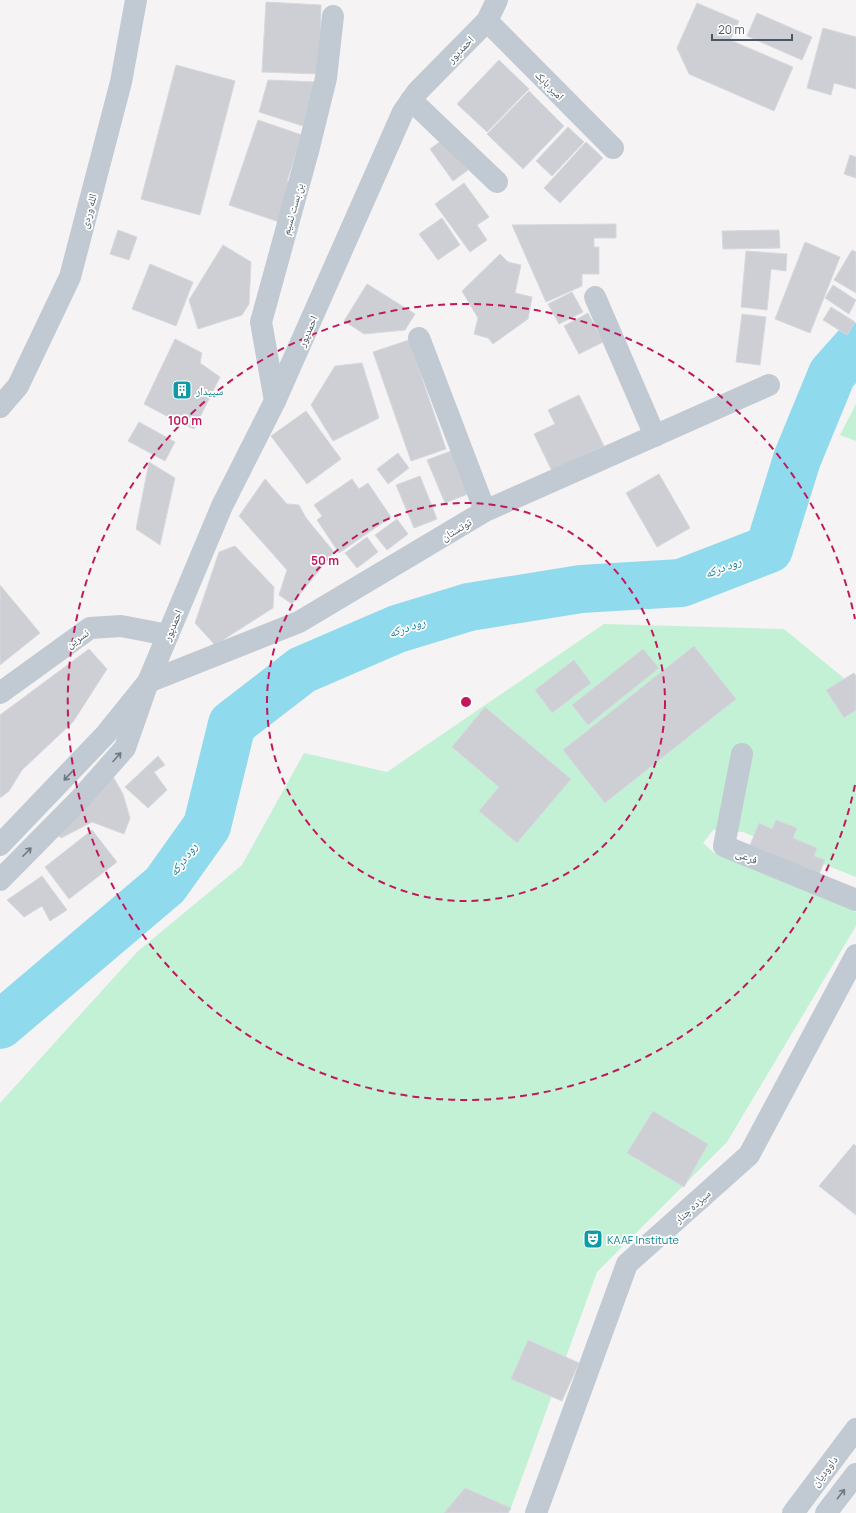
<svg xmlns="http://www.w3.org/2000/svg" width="856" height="1513" font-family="Manrope,'Noto Naskh Arabic',sans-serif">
<rect width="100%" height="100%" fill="#f5f3f3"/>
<!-- green -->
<g fill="#c3f1d5">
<path d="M856,404V441L840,435Z"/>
<path d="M604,624L784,629L856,688V877L743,832L713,830L703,843L713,852L856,912V926L727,1142L597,1272L509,1513H0V1103L138,951L242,865L304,753L387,772Z"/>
</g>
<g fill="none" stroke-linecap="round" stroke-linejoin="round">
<!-- river -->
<path stroke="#90daee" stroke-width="48" d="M0,1025L165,885L207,826L232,724L302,670L397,629L469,607L581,589L681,583L769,549L797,459L832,374L856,347"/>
</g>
<!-- building -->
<g fill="#cdcfd5" stroke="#d7d9de">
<path d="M266,2L321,5L319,74L262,72Z"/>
<path d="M697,3L739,21L730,40L793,67L774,111L689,74L677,48Z"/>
<path d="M757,13L812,37L802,60L747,36Z"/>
<path d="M823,28L856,37V89L834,83L831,95L807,88Z"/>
<path d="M499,60L529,89L487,132L457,104Z"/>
<path d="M176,65L235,81L200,215L141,199Z"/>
<path d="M268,80L316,82L303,126L259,112Z"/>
<path d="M529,91L564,126L523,169L487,134Z"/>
<path d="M258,120L302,135L287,181L293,183L279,222L229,205Z"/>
<path d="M568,127L584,142L552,176L536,161Z"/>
<path d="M445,138L468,170L453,181L430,149Z"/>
<path d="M586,142L603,158L560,203L544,188Z"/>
<path d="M850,155L856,157V178L844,174Z"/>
<path d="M464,183L489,217L477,225L487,240L470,252L435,204Z"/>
<path d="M442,218L460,245L438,260L419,234Z"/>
<path d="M616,224V238H594V247H599V274H582V286L546,302L512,225Z"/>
<path d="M118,230L137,237L129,260L110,254Z"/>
<path d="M779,230L780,248L723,249L722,231Z"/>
<path d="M805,242L840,257L810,333L775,319Z"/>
<path d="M223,245L251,262L249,304L242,315L198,329L189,300Z"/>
<path d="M852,250L856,252V293L834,280Z"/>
<path d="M746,251L787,254L786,271L771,269L767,310L741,307Z"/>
<path d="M500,254L508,262L521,265L515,293L532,297L528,319L493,344L488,338L474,334L478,318L462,291Z"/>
<path d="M150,264L193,282L176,326L132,309Z"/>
<path d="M367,284L415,314L405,330L364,334L344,321Z"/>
<path d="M833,285L856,300L849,314L825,298Z"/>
<path d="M572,292L583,312L559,324L548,304Z"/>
<path d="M831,307L855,322L847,335L823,320Z"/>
<path d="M588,313L603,342L579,354L564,326Z"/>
<path d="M742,314L766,317L760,365L736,362Z"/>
<path d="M175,339L202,353L200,363L220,377L194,429L178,422L144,404Z"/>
<path d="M409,340L446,449L411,461L373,352Z"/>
<path d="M362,363L379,418L333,441L311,405L335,366Z"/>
<path d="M579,395L604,446L552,471L534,434L555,424L548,410Z"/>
<path d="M306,411L341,459L307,484L271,436Z"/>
<path d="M139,422L175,442L165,461L128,441Z"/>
<path d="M451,451L468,494L445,503L427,460Z"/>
<path d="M398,453L409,468L388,484L377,469Z"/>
<path d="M149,462L175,478L160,545L136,529Z"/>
<path d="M659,474L690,528L657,547L626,493Z"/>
<path d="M420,476L437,519L414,528L396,485Z"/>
<path d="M265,479L287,504L299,505L306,518L334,552L292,604L279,595L287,570L239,516Z"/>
<path d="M352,479L359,489L368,483L391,517L339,553L317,520L322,516L314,505Z"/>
<path d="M397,519L408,534L387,550L375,535Z"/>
<path d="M367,537L378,552L357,568L345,553Z"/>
<path d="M235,546L274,587L273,608L215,645L195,623L219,552Z"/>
<path d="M0,585L40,633L0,665Z"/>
<path d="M694,646L736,699L605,803L563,750Z"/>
<path d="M89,649L107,669L73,722L22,770L9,791L0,798V715Z"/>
<path d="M643,649L659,668L588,725L572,705Z"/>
<path d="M574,660L591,683L552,713L535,690Z"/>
<path d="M854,673L856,676V710L844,718L826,690Z"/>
<path d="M485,707L571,779L517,843L479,811L499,787L452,747Z"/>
<path d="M158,756L165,765L154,772L167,790L148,808L125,787Z"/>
<path d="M112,775L123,794L130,818L124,834L92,822L61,838L55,832Z"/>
<path d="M776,820L797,828L793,838L817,848L814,856L825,860L818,877L749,848L759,823L772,829Z"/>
<path d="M92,830L117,862L69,899L45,867Z"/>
<path d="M42,876L67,910L50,921L42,906L24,917L7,900Z"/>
<path d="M653,1111L708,1144L684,1187L627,1153Z"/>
<path d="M854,1144L856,1146V1215L819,1186Z"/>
<path d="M528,1340L579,1363L562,1401L511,1379Z"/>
<path d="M465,1488L511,1508L508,1513H444Z"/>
</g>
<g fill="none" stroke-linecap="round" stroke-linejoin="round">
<!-- minor -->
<g stroke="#c1cad2" stroke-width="22">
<path d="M487,21L613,148"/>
<path d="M411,100L497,182"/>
<path d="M595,297L655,436"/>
<path d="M419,338L485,511"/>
<path d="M275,401L261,322L308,151L326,78L333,16"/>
<path d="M0,407L18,386L70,277L121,82L136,0"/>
<path d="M0,693L90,628L121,626L168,635"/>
<path d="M742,754L724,846L856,900"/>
<path d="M0,845L106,734L148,682L299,622L485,511L769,385"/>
<path d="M0,880L80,799L125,748L148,682L222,506L275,401L403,112L417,92L487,21L497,0"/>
<path d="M536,1513L627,1264L749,1155L856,955"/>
<path d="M793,1513L856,1429"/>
<path d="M826,1513L856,1474"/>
</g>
</g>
<!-- one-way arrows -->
<defs><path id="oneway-shaft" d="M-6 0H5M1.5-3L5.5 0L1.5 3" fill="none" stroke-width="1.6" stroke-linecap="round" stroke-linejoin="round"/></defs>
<g stroke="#6e7983">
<use href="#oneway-shaft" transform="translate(117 757) rotate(-48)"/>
<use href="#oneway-shaft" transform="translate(68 776) rotate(133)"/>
<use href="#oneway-shaft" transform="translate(27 852) rotate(-45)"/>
<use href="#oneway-shaft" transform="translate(841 1494) rotate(-52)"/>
</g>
<!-- distance rings -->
<g fill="none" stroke="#c2185b" stroke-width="2" stroke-dasharray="7 5">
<circle cx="466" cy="702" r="199"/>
<path d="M855 785A398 398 0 1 1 855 619"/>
</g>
<!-- icons -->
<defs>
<g id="building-square" transform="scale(1)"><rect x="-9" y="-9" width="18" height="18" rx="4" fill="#0f9aa8" stroke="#fff"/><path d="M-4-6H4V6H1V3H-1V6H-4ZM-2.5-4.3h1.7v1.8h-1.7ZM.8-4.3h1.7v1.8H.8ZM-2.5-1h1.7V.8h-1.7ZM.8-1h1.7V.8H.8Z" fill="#fff"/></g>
<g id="theatre-square" transform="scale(1)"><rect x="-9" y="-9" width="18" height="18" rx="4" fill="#0f9aa8" stroke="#fff"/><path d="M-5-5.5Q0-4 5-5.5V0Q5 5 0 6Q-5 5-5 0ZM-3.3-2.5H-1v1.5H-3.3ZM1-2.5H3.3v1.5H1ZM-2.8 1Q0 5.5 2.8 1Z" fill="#fff"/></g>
</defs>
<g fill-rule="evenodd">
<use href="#building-square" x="182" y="390"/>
<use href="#theatre-square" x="593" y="1239"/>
</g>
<g text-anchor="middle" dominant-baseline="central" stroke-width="3.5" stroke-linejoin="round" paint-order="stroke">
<!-- street labels -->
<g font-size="11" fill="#4a5661" stroke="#fff">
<text transform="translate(460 49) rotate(-46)">احمدپور</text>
<text transform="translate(550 85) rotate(45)">امیر بابک</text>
<text transform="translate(292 209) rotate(-74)">بن بست نسیم</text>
<text transform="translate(88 211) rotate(-75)">الله وردی</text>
<text transform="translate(307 331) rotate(-66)">احمدپور</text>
<text transform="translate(456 529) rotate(-31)">توتستان</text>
<text transform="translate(172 625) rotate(-67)">احمدپور</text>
<text transform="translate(77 638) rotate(-34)">نسرین</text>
<text transform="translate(747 856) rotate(22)">فرعی</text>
<text transform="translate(692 1206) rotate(-42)">سیزده چنار</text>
<text transform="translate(824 1471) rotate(-53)">داوودیان</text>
</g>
<!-- culture labels -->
<g font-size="11" fill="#0d838f" stroke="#fff" text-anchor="start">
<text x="196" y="390">سپیدار</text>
<text x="607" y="1239">KAAF Institute</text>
</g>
<!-- water labels -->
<g font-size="12" font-style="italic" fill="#0c7c9b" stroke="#fff">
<text transform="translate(723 567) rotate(-21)">رود درکه</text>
<text transform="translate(407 627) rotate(-19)">رود درکه</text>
<text transform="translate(183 859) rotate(-54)">رود درکه</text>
</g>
</g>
<circle cx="466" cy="702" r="6" fill="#c2185b" stroke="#fff" stroke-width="2"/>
<g font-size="12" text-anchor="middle" font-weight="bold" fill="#c2185b" stroke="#fff" stroke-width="3.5" stroke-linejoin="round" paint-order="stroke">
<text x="185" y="425">100 m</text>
<text x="325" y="565">50 m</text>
</g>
<!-- scale -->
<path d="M712 34v6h80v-6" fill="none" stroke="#4a5661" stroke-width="2"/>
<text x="718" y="34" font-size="12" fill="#4a5661" stroke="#ffffff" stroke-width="3" paint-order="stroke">20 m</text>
</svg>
